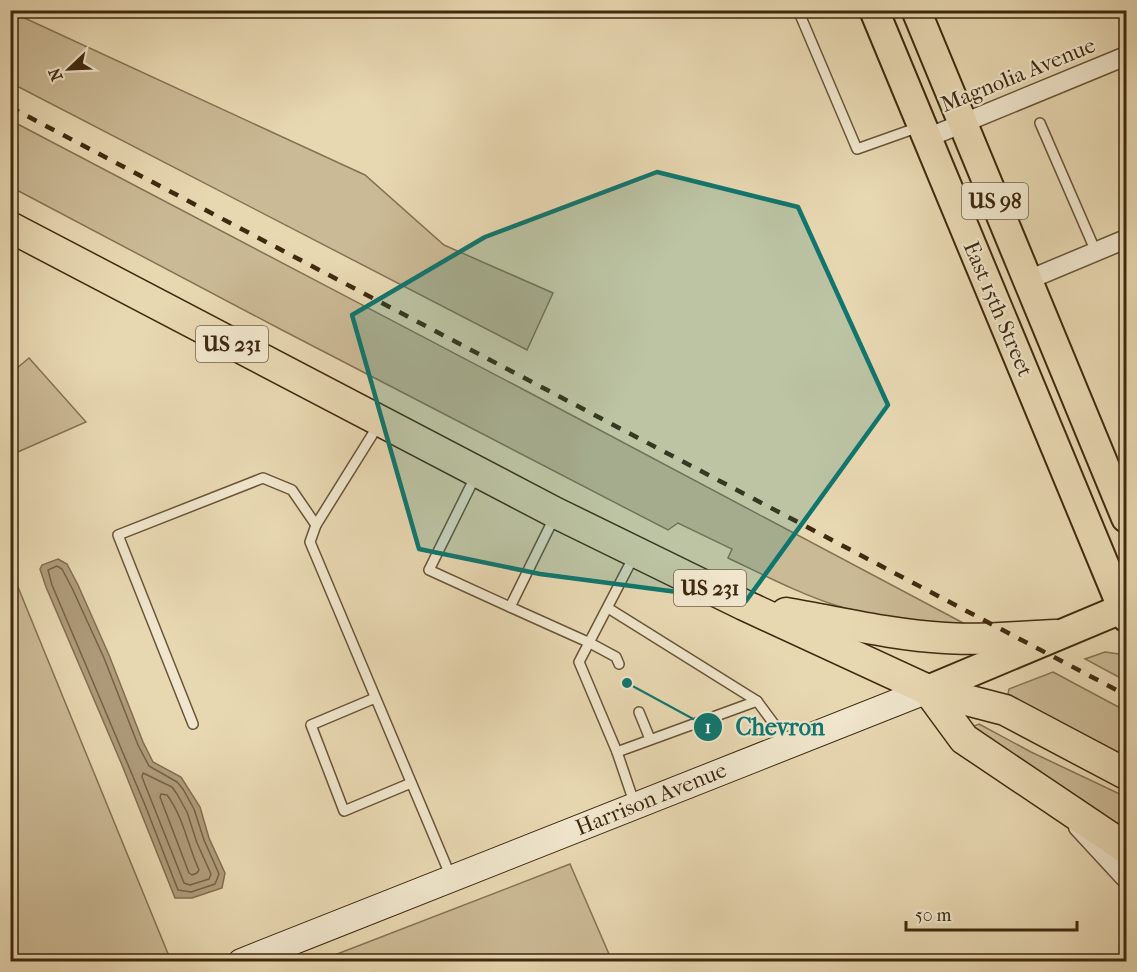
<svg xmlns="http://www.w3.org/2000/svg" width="1137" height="972" font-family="'IM FELL French Canon',serif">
<rect width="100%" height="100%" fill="#e8d8b2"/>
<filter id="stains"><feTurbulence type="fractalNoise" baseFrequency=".00333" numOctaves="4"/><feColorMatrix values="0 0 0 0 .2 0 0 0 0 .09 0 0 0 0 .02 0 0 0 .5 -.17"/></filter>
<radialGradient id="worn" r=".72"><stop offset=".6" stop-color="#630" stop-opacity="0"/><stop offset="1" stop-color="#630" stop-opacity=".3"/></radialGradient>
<!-- green -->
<g fill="#cbba96" stroke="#857252" stroke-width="1.5">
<path d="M11,13L18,15L365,175L444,245L553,293L527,350L11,83Z"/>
<path d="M10,120L530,393L967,625C931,625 872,617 838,606C800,594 764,575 728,558L732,549L678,523L668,530L282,330L11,187Z"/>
<path d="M29,358L86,422L11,455V373Z"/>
<path d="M11,570L171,961H11Z"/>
<path d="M1105,652L1119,654L1126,661V681L1085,659Z"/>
<path d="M1053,672L1126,711V758L1008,694L1009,689Z"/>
<path d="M979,724L1031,752L1126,797V836L972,727Z"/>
<path d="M570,864L612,961H319Z"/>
</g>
<!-- water -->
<path fill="#af9c7b" stroke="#826e50" stroke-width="1.5" d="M58,559L67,564L78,585L109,655L143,742L153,762L181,777L200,807L209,838L225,873L222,888L192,898H175L122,765L46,587L40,569L42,565Z"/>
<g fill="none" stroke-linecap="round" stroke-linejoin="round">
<!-- shore -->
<g stroke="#776245" stroke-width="1.5">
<path d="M57,566L62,569L72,588L104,658L138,745L149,766L177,782L183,789L194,809L204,840L219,874L215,884L191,892L178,890L145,805L52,585L48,570Z"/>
<path d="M143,773L172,787L177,794L187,812L197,843L211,874L209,879L190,885L184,883L142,777Z"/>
<path d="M161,794L167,795C183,816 188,846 199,870L197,873L192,875L189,873L160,797Z"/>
</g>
<!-- service casing -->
<g stroke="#695538" stroke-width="12">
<g id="service">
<path d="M798,10L857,149L919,127"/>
<path d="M1040,123L1096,252"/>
<path d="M476,475L429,570L510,607"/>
<path d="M555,516L510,607L590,643L616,657L619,664"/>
<path d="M316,525L310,542L451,877"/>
<path d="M634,556L579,662L617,752L635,805"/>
<path d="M608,608L757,701"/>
<path d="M375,698L311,725L344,811L411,783"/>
<path d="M639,712L650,739"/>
<path d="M193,724L118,535L263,478L292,490L316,525L379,424"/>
<path d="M617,752L757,701L774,724L784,746"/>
</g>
</g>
<!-- minor casing -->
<g stroke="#695538" stroke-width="21">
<g id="minor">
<path d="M927,138L1126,56"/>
<path d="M1028,280L1126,239"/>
<path d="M1078,827L1126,879"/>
</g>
</g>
<!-- secondary casing -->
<g stroke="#3f290f" stroke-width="28">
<path id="secondary" d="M241,962L928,690"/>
</g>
<!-- primary casing -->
<g stroke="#3f290f" stroke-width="32">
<g id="primary">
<path d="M874,10L1126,617"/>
<path d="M916,10L1126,518"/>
<path d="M928,690L1126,607"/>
</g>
</g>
<!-- trunk casing -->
<g stroke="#3f290f" stroke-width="33">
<g id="trunk">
<path d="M10,227L556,513L744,605L928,690L1005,710L1126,774"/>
<path d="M786,613C839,622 892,635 945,638C982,641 1020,636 1056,635"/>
<path d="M928,690L964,739L1126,848"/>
</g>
</g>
<!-- service -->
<use href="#service" stroke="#f0e6cd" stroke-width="9"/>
<!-- minor -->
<use href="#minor" stroke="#f0e6cd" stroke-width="18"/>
<!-- secondary -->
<use href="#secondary" stroke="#f0e6cd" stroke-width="26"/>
<!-- primary -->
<use href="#primary" stroke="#e8d8b2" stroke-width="28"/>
<!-- trunk -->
<use href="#trunk" stroke="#e8d8b2" stroke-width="30"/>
<!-- rail -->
<path stroke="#3f290f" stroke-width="4.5" stroke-dasharray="10 10" stroke-linecap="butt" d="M10,107L1126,695"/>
</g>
<!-- marked area -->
<path fill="#0f766e" fill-opacity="0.2" stroke="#0f766e" stroke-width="4.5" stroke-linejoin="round" d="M657,172L798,207L888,405L746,601L540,574L419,549L352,315L485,237Z"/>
<g text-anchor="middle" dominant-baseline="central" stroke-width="4.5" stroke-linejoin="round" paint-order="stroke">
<!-- shield labels -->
<g fill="#f0e6cd" stroke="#746248" stroke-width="1.5">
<rect x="962" y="183" width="66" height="36" rx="4.5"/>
<rect x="196" y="326" width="72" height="36" rx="4.5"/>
<rect x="674" y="570" width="72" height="36" rx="4.5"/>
</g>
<g font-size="21" font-weight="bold" fill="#3f290f">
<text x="995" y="201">US 98</text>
<text x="232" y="344">US 231</text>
<text x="710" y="588">US 231</text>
</g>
<!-- street labels -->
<g font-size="22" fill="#3f290f" stroke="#f0e6cd">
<text transform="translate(1018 75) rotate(-22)">Magnolia Avenue</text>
<text transform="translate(998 309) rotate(67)">East 15th Street</text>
<text transform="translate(651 799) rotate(-22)">Harrison Avenue</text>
</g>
</g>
<!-- callouts -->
<path fill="none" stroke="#0f766e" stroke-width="2" d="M627 683L708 727"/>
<g fill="#0f766e" stroke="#f0e6cd" stroke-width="2">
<circle cx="627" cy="683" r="6"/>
<circle cx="708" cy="727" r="15"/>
</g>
<g font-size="18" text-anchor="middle" font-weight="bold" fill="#fff">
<text x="708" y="733">1</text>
</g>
<g font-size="24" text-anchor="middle" font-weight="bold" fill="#0f766e" stroke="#f0e6cd" stroke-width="4.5" stroke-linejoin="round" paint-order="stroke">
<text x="780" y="735">Chevron</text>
</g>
<!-- margin -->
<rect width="1137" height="972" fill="none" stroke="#e8d8b2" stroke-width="36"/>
<rect x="12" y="12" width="1113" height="948" fill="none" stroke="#3f290f" stroke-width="3"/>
<rect x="18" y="18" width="1101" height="936" fill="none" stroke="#3f290f" stroke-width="1.5"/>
<!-- north arrow -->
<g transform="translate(69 69) rotate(247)" stroke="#f0e6cd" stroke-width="4.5" paint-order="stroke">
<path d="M0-4.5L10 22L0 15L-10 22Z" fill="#3f290f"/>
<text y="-9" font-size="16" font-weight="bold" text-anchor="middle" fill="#3f290f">N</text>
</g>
<!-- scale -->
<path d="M906 921v9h171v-9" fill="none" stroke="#3f290f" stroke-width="3"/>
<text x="915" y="921" font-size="18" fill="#3f290f" stroke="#f0e6cd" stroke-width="4.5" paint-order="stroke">50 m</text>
<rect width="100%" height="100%" filter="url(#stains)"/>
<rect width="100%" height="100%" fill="url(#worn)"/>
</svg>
